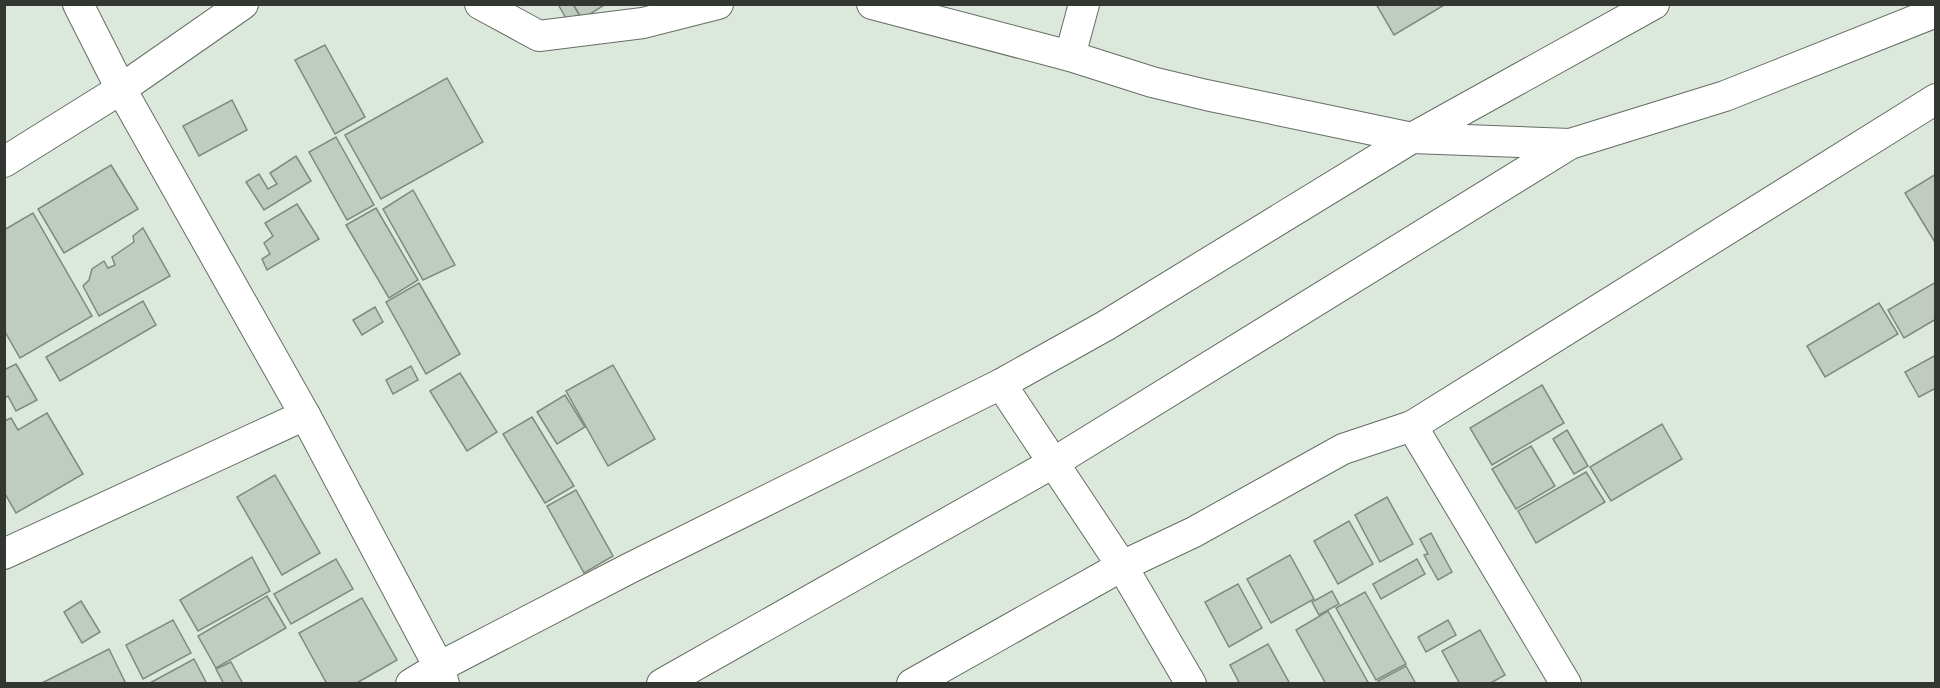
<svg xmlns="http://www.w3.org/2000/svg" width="1940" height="688" font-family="'Archivo Narrow',sans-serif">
<rect width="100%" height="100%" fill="#dce8db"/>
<!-- building -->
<g fill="#c0ccc0" stroke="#7f8a7f" stroke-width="1.5">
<path d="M558,4H573L579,15L568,22Z"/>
<path d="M573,4H606L582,19Z"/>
<path d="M1376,4H1446L1394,35Z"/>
<path d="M325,45L365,117L335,134L295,60Z"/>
<path d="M447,78L483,142L381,199L345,135Z"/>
<path d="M232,100L247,130L199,156L183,126Z"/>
<path d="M336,137L374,205L347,220L309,152Z"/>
<path d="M296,156L311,181L264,210L246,182L259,174L268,189L277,184L270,173Z"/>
<path d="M111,165L138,209L64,253L38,209Z"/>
<path d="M1936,174V244L1905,193Z"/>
<path d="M413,190L455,265L423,280L383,209Z"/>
<path d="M297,204L319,239L267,270L262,259L270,254L264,243L273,236L265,223Z"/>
<path d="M376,208L418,280L389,298L346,225Z"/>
<path d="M33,213L92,316L20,358L4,330V230Z"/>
<path d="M143,228L170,276L99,316L83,286L89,280L92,269L104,261L108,268L115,265L112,257L134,242L133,236Z"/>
<path d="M1936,282V319L1904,338L1888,310Z"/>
<path d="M419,283L460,354L426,374L386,302Z"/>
<path d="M143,301L156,325L60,381L46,357Z"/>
<path d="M1879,303L1898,334L1825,377L1807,346Z"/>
<path d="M375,307L383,322L362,335L353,320Z"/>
<path d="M1936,355V388L1919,397L1905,372Z"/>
<path d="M16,364L37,400L16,411L8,396L4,398V370Z"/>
<path d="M613,365L655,439L608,466L566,391Z"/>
<path d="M411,366L418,380L393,394L386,380Z"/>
<path d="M460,373L497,432L467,451L430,391Z"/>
<path d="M1542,385L1564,423L1492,465L1470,428Z"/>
<path d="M565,395L585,427L557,444L537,412Z"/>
<path d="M47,413L83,474L16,513L4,492V421L11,418L18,430Z"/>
<path d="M532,417L574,486L545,503L503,434Z"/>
<path d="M1662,424L1682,459L1611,501L1590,467Z"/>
<path d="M1567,430L1588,466L1574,474L1553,439Z"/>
<path d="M1531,446L1555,486L1516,509L1492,469Z"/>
<path d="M1586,472L1605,502L1536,543L1518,511Z"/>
<path d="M275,475L320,553L282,575L237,497Z"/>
<path d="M576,490L613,556L584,573L547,506Z"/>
<path d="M1387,497L1413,544L1380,562L1355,515Z"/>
<path d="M1349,521L1373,564L1338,584L1314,541Z"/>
<path d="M1431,533L1452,572L1438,580L1424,555L1428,554L1420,539Z"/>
<path d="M1290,555L1314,599L1271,623L1247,579Z"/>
<path d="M252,557L270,591L198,631L180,600Z"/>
<path d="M336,559L353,589L291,624L274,594Z"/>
<path d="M1417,559L1425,574L1381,599L1373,584Z"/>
<path d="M1238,584L1262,628L1229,647L1205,602Z"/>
<path d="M1332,591L1339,604L1319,615L1312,602Z"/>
<path d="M1365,592L1406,664L1376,680L1336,608Z"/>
<path d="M267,596L286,628L216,668L198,636Z"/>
<path d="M362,598L397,660L355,684H327L299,633Z"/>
<path d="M81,601L100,632L82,643L64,612Z"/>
<path d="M1328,611L1369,684H1326L1296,630Z"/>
<path d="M173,620L191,653L143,679L126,645Z"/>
<path d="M1448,620L1456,635L1426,652L1418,637Z"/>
<path d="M1480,630L1505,675L1489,684H1460L1442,651Z"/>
<path d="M1268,644L1290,684H1240L1230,665Z"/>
<path d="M109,649L126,684H40Z"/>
<path d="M194,659L207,684H148Z"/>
<path d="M231,662L243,684H224L216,669Z"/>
<path d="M1406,666L1416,684H1379L1378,681Z"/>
</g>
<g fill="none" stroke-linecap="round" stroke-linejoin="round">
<!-- street casing -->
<g stroke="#646e63" stroke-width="32">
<g id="street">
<path d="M78,4L121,89L305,415L439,667L444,684"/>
<path d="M480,4L539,36L643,23L718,4"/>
<path d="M872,4L1070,56L1152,82L1206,95L1412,138L1570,144L1725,96L1936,12"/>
<path d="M1070,56L1084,4"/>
<path d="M4,162L121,89L243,4"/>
<path d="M1001,384L1122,566L1191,684"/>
<path d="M1412,426L1566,684"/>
<path d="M4,554L305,415"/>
<path d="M411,684L439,667L630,568L1001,384L1105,326L1412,138L1654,4"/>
<path d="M662,684L1053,463L1570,144"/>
<path d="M912,684L1122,566L1194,532L1343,449L1412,426L1936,99"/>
</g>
</g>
<!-- street -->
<use href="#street" stroke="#fff" stroke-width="30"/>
</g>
<!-- border -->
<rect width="1940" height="688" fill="none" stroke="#323732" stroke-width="12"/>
</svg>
